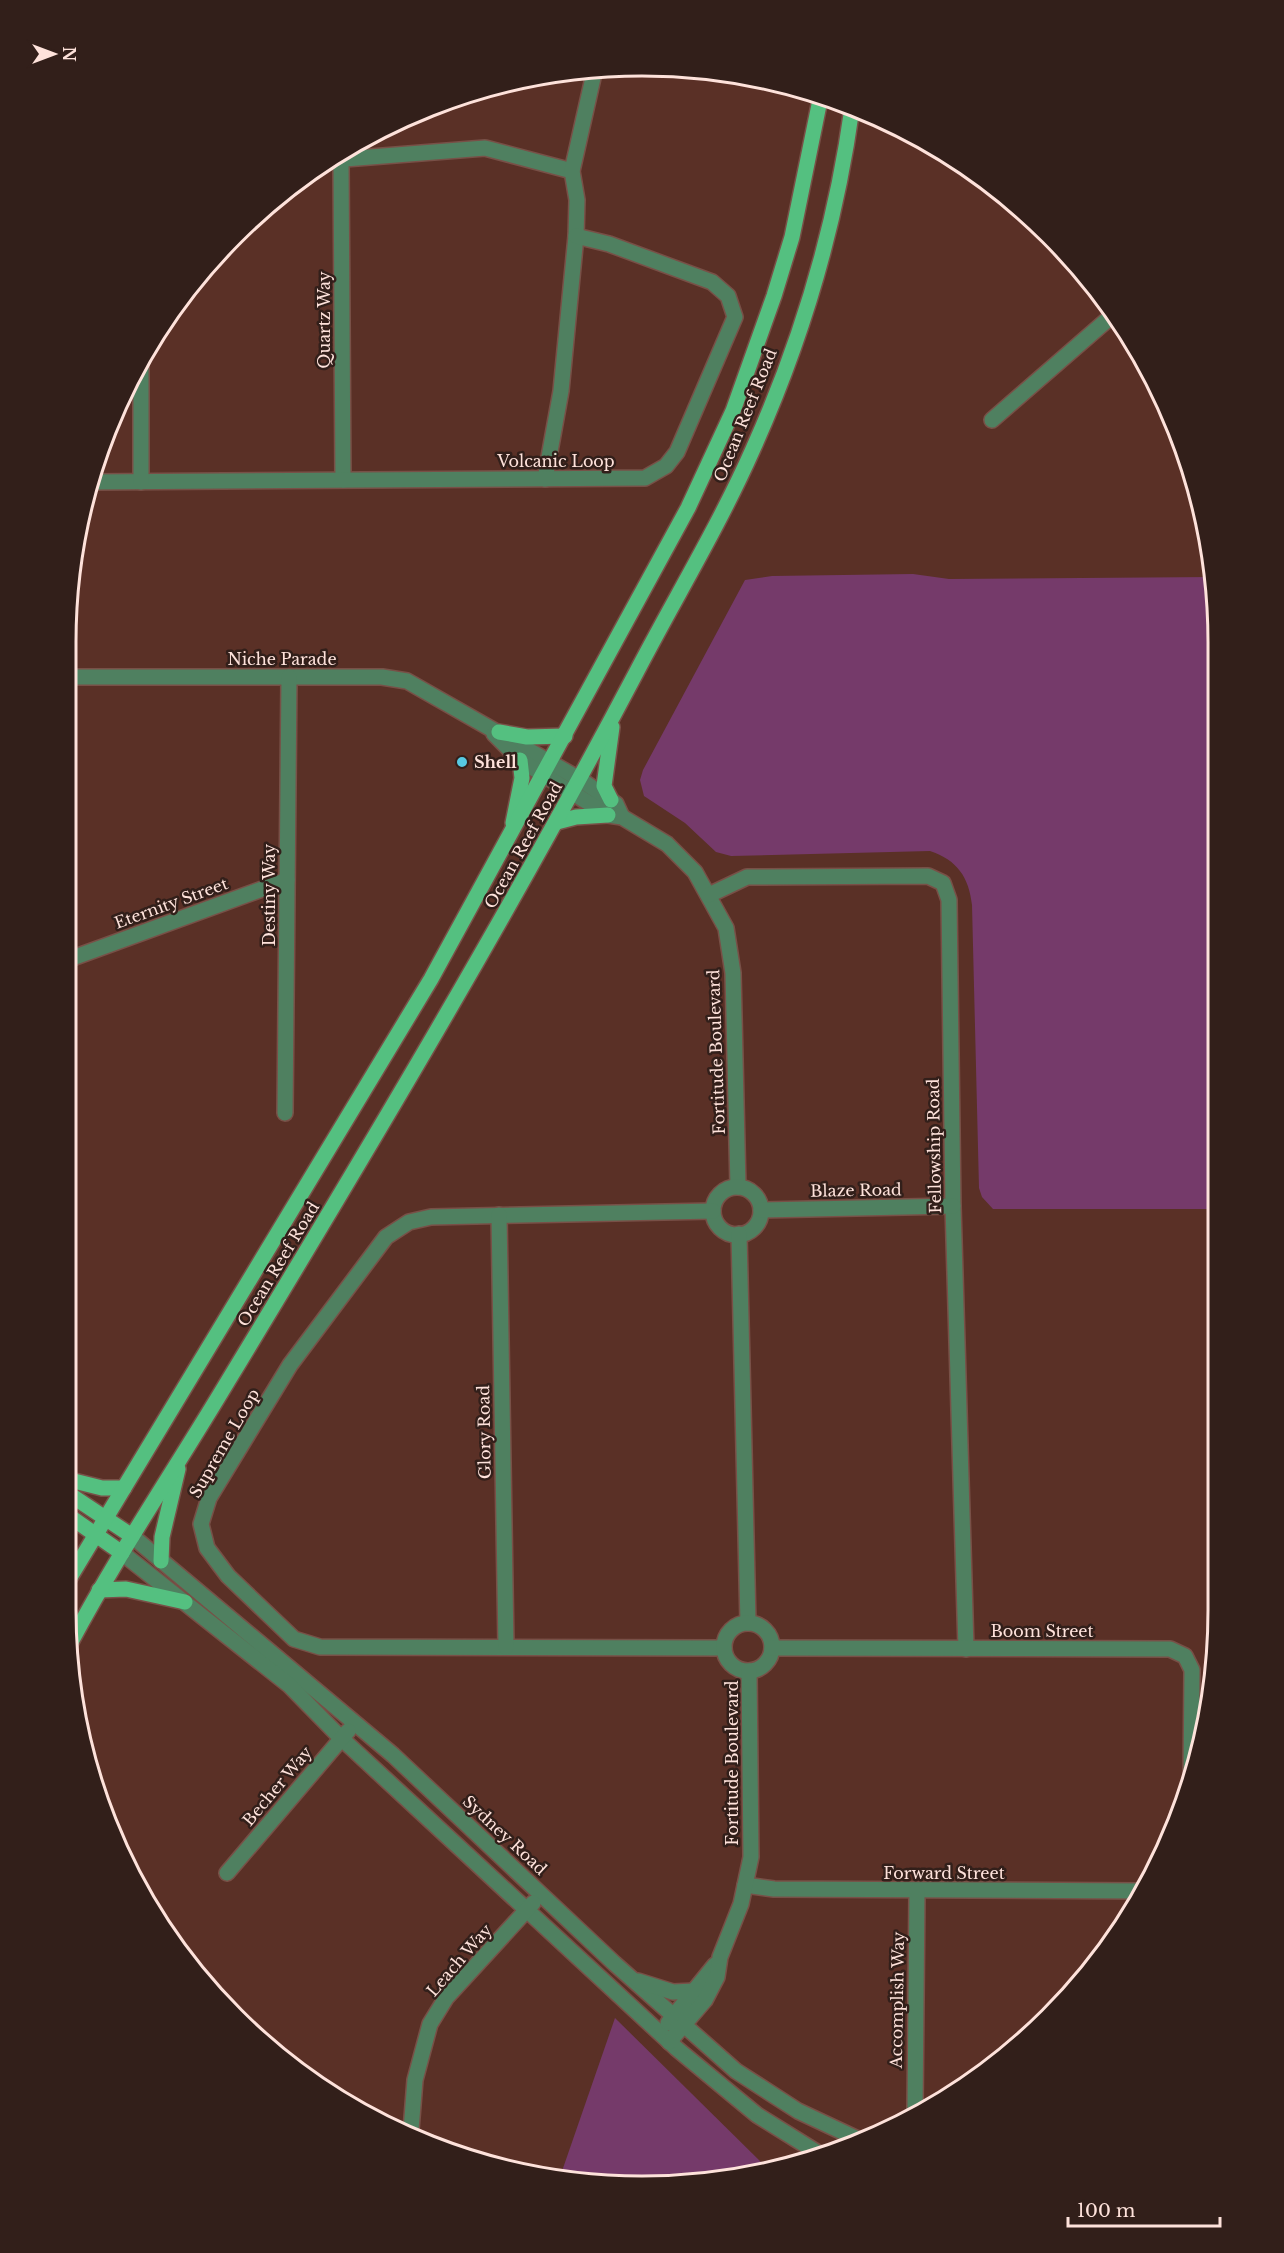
<svg xmlns="http://www.w3.org/2000/svg" width="1284" height="2253" font-family="'Libre Baskerville',serif">
<rect width="100%" height="100%" fill="#5a3026"/>
<!-- green -->
<g fill="#753a6a">
<path d="M913,574L949,579L1213,577L1215,1209H993L982,1197L979,1188L972,905C969,877 957,860 930,851L731,856L716,852L685,823L644,796L640,780L643,770L745,580L772,576Z"/>
<path d="M615,2018L765,2166L679,2186L561,2174Z"/>
</g>
<g fill="none" stroke-linecap="round" stroke-linejoin="round">
<!-- minor casing -->
<g stroke="#785047" stroke-width="18">
<g id="minor">
<path d="M332,160L485,148L572,171"/>
<path d="M341,160L343,480"/>
<path d="M992,420L1114,314"/>
<path d="M545,479L561,391L576,236L577,200L572,171L595,69"/>
<path d="M92,482L645,478L666,466L677,452L735,317L728,296L712,282L609,244L576,236"/>
<path d="M141,482V358"/>
<path d="M67,677H382L407,681L581,780L616,804L622,817"/>
<path d="M494,734L520,760L608,815L622,817L667,844L695,872L726,928L733,973L738,1187"/>
<path d="M709,895L747,877L928,876L943,883L949,900L953,1206L966,1649"/>
<path d="M67,960L287,880"/>
<path d="M285,1113L289,677"/>
<circle cx="737" cy="1211" r="24"/>
<path d="M761,1210L953,1206"/>
<path d="M713,1211L431,1217L409,1222L386,1237L290,1365L209,1498L201,1524L207,1548L228,1576L294,1639L320,1647L724,1648"/>
<path d="M499,1215L506,1647"/>
<path d="M739,1234L748,1623"/>
<path d="M132,1536L393,1755L615,1964L736,2071L798,2111L864,2142"/>
<path d="M122,1553L289,1685L341,1738L676,2048L757,2115L818,2153"/>
<circle cx="748" cy="1647" r="24"/>
<path d="M772,1648L1170,1649L1185,1656L1192,1670L1191,1780"/>
<path d="M227,1873L348,1731"/>
<path d="M745,1885L774,1889L1144,1891"/>
<path d="M638,1981L673,1992L695,1991"/>
<path d="M668,2023L715,1965"/>
<path d="M669,2042L705,2000L717,1977L720,1957L741,1904L751,1857L749,1671"/>
<path d="M915,2110L917,1891"/>
<path d="M411,2130L415,2080L430,2024L446,1998L533,1903"/>
</g>
</g>
<!-- major casing -->
<g stroke="#785047" stroke-width="18">
<g id="major">
<path d="M499,732L527,737L565,736"/>
<path d="M611,800L604,786L612,727"/>
<path d="M557,822L576,817L608,815"/>
<path d="M513,823L522,778L520,760"/>
<path d="M66,1479L102,1488H124"/>
<path d="M66,1492L132,1536"/>
<path d="M66,1514L122,1553"/>
<path d="M161,1561L162,1537L178,1469"/>
<path d="M66,1584L431,979L688,508L733,411L774,296L792,237L821,95"/>
<path d="M99,1590L126,1589L185,1602"/>
<path d="M71,1642C119,1552 176,1468 228,1381C369,1148 509,914 636,673C675,598 719,526 753,449C801,342 836,224 852,108"/>
</g>
</g>
<!-- minor -->
<use href="#minor" stroke="#4f8060" stroke-width="15"/>
<!-- major -->
<use href="#major" stroke="#54c080" stroke-width="15"/>
</g>
<!-- markers -->
<circle fill="#57c9e2" stroke="#321f1a" stroke-width="2" cx="462" cy="762" r="6"/>
<g text-anchor="middle" dominant-baseline="central" stroke-width="5" stroke-linejoin="round" paint-order="stroke">
<!-- street labels -->
<g font-size="16" fill="#fee2db" stroke="#321f1a">
<text transform="translate(324 320) rotate(-90)">Quartz Way</text>
<text transform="translate(745 415) rotate(-68)">Ocean Reef Road</text>
<text x="556" y="461">Volcanic Loop</text>
<text x="282" y="659">Niche Parade</text>
<text transform="translate(523 845) rotate(-61)">Ocean Reef Road</text>
<text transform="translate(269 895) rotate(-90)">Destiny Way</text>
<text transform="translate(171 903) rotate(-20)">Eternity Street</text>
<text transform="translate(716 1052) rotate(-92)">Fortitude Boulevard</text>
<text transform="translate(934 1146) rotate(-91)">Fellowship Road</text>
<text transform="translate(856 1190) rotate(-1)">Blaze Road</text>
<text transform="translate(278 1264) rotate(-59)">Ocean Reef Road</text>
<text transform="translate(484 1432) rotate(-91)">Glory Road</text>
<text transform="translate(224 1443) rotate(-60)">Supreme Loop</text>
<text x="1042" y="1631">Boom Street</text>
<text transform="translate(732 1763) rotate(-90)">Fortitude Boulevard</text>
<text transform="translate(277 1786) rotate(-50)">Becher Way</text>
<text transform="translate(505 1835) rotate(43)">Sydney Road</text>
<text x="944" y="1873">Forward Street</text>
<text transform="translate(459 1960) rotate(-49)">Leach Way</text>
<text transform="translate(897 2000) rotate(-89)">Accomplish Way</text>
</g>
<!-- poi labels -->
<g font-size="16" font-weight="bold" fill="#fee2db" stroke="#321f1a" text-anchor="start">
<text x="474" y="762">Shell</text>
</g>
</g>
<!-- crop -->
<path d="M0 0H1284V2253H0ZM642 76H642A566 566 0 0 1 1208 642V1610A566 566 0 0 1 642 2176H642A566 566 0 0 1 76 1610V642A566 566 0 0 1 642 76Z" fill="#321f1a" fill-rule="evenodd"/>
<path fill="none" stroke="#fee2db" stroke-width="3" d="M642 76H642A566 566 0 0 1 1208 642V1610A566 566 0 0 1 642 2176H642A566 566 0 0 1 76 1610V642A566 566 0 0 1 642 76Z"/>
<!-- north arrow -->
<g transform="translate(54 54) rotate(90)" stroke="#321f1a" stroke-width="4.5" paint-order="stroke">
<path d="M0-4.5L10 22L0 15L-10 22Z" fill="#fee2db"/>
<text y="-9" font-size="16" font-weight="bold" text-anchor="middle" fill="#fee2db">N</text>
</g>
<!-- scale -->
<path d="M1068 2217v9h152v-9" fill="none" stroke="#fee2db" stroke-width="3"/>
<text x="1077" y="2217" font-size="18" fill="#fee2db" stroke="#321f1a" stroke-width="4.5" paint-order="stroke">100 m</text>
</svg>
